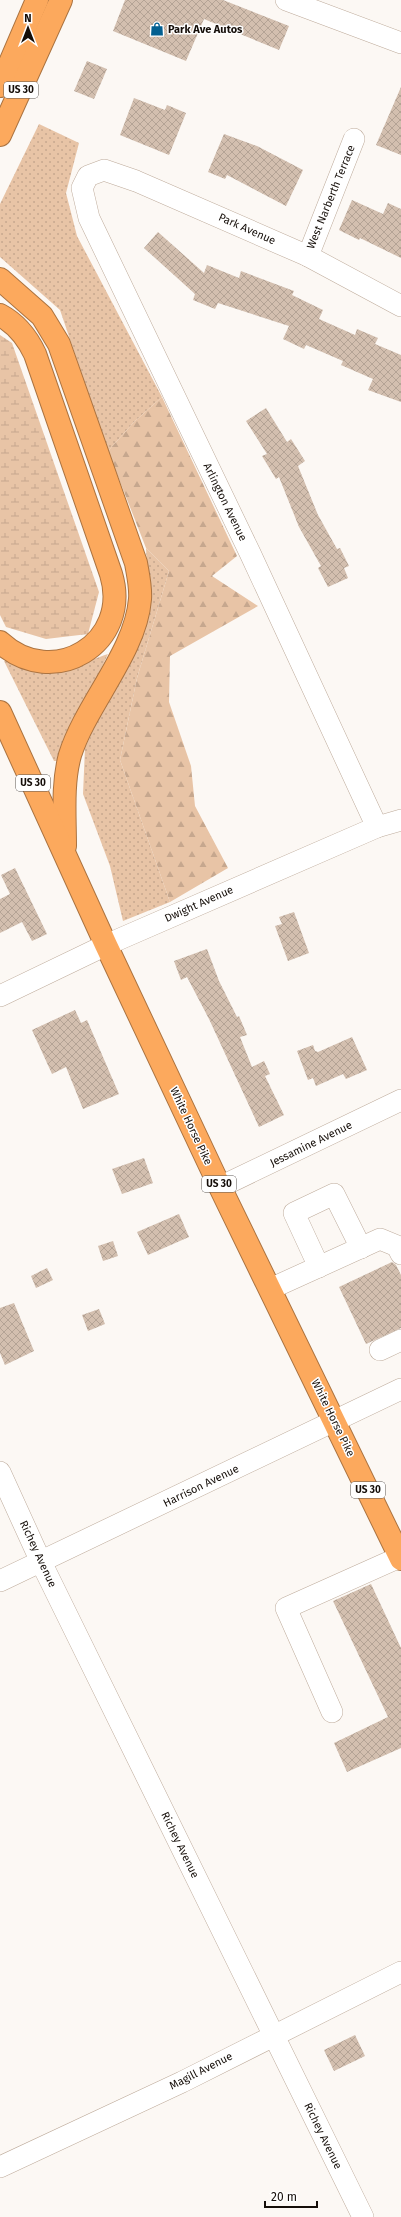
<svg xmlns="http://www.w3.org/2000/svg" width="401" height="2217" font-family="'Fira Sans',sans-serif">
<defs>
<pattern id="grass-dots" width="8" height="8" patternUnits="userSpaceOnUse"><rect width="8" height="8" fill="#e8c4a6"/><path d="M2 2h.1M6 6h.1" fill="none" stroke="#c6a78e" stroke-width="1.8" stroke-linecap="round"/></pattern>
<pattern id="forest-firs" width="22" height="20" patternUnits="userSpaceOnUse"><rect width="22" height="20" fill="#e8c4a6"/><path d="M5 1l3.5 6h-7zM16 11l3.5 6h-7z" fill="#c6a78e"/></pattern>
<pattern id="wetland-marsh" width="20" height="14" patternUnits="userSpaceOnUse"><rect width="20" height="14" fill="#e8c4a6"/><path d="M1 5h8M5 5V1M11 12h8M15 12V8" fill="none" stroke="#c6a78e"/></pattern>
<pattern id="building-cross-hatch" width="8" height="8" patternUnits="userSpaceOnUse"><rect width="8" height="8" fill="#d3bfaf"/><path d="M0 0l8 8M0 8l8-8" fill="none" stroke="#b4a395"/></pattern>
</defs>
<rect width="100%" height="100%" fill="#fcf8f4"/>
<!-- grass -->
<g fill="url(#grass-dots)">
<path d="M39,124L79,143L66,193L77,236L162,397L134,422L108,451L60,310L0,257V204Z"/>
<path d="M146,548L169,571L137,678L120,760L170,902L123,921L110,866L83,794L85,748L120,673L149,604Z"/>
<path d="M108,654L58,761H54L4,661L8,660C49,685 69,667 108,654Z"/>
</g>
<!-- forest -->
<path fill="url(#forest-firs)" d="M162,397L237,556L212,576L258,606L170,656L169,702L191,766L195,806L228,868L170,902L120,760L137,678L169,571L146,548L108,451L134,422Z"/>
<!-- wetland -->
<path fill="url(#wetland-marsh)" d="M0,335L12,343L99,592L88,634L46,639L6,627L0,615Z"/>
<!-- building -->
<g fill="url(#building-cross-hatch)">
<path d="M125,0H223L289,26L279,50L204,19L186,61L113,31Z"/>
<path d="M87,61L107,69L94,99L74,91Z"/>
<path d="M401,87V155L376,145Z"/>
<path d="M134,98L165,110L167,105L186,113L169,155L120,135Z"/>
<path d="M224,134L257,146L303,170L286,206L227,175L225,179L208,172Z"/>
<path d="M352,200L383,214L388,203L401,209V258L360,238L359,240L339,230Z"/>
<path d="M158,232L204,273L207,265L239,278L241,271L294,291L292,295L323,310L319,319L355,335L357,329L378,338L375,344L401,355V402L368,390L373,379L341,365L343,361L306,345L304,349L283,339L289,326L218,303L215,309L193,300L195,294L144,248Z"/>
<path d="M266,408L287,442L291,439L305,461L298,466L318,515L337,549L340,548L349,566L344,568L348,578L328,587L318,568L321,566L299,527L279,477L276,479L262,456L267,454L246,421Z"/>
<path d="M15,868L47,934L32,941L22,922L0,933V899L10,894L1,875Z"/>
<path d="M294,912L309,953L288,961L275,926L282,924L279,917Z"/>
<path d="M207,949L219,981L237,1017L239,1016L247,1035L240,1037L252,1067L264,1061L270,1074L265,1076L284,1115L259,1127L209,1019L187,977L181,980L174,961Z"/>
<path d="M75,1010L81,1023L87,1020L119,1094L83,1109L66,1067L52,1074L32,1030Z"/>
<path d="M352,1037L367,1070L346,1079L343,1074L316,1086L313,1078L308,1080L297,1051L313,1045L315,1051L318,1052Z"/>
<path d="M144,1158L153,1183L122,1194L112,1169Z"/>
<path d="M179,1214L189,1237L148,1255L137,1232Z"/>
<path d="M113,1241L118,1256L103,1261L98,1246Z"/>
<path d="M392,1262L396,1265L401,1275V1328L366,1344L339,1287Z"/>
<path d="M47,1268L53,1280L36,1288L31,1276Z"/>
<path d="M14,1303L34,1351L5,1365L0,1353V1308Z"/>
<path d="M99,1309L105,1324L88,1331L82,1315Z"/>
<path d="M371,1584L401,1648V1748L347,1772L334,1743L388,1717L333,1601Z"/>
<path d="M355,2035L365,2056L334,2071L324,2050Z"/>
</g>
<g fill="none" stroke-linecap="round" stroke-linejoin="round">
<!-- minor casing -->
<g stroke="#beab9b" stroke-width="22">
<g id="minor">
<path d="M286,0L401,43"/>
<path d="M308,256L354,139"/>
<path d="M377,827L250,553L89,218L82,188L88,176L104,170L136,181L308,256L401,306"/>
<path d="M0,996L106,945L377,827L401,820"/>
<path d="M220,1187L401,1100"/>
<path d="M319,1267L294,1213L334,1194L361,1248"/>
<path d="M270,1289L380,1239L397,1246L401,1254"/>
<path d="M380,1350L401,1340"/>
<path d="M0,1472L41,1562L363,2217"/>
<path d="M0,1581L401,1389"/>
<path d="M332,1712L286,1608L400,1557"/>
<path d="M0,2167L182,2082L401,1972"/>
</g>
</g>
<!-- highway casing -->
<g stroke="#ab7340" stroke-width="24">
<g id="highway">
<path d="M0,86L37,0"/>
<path d="M0,135L61,0"/>
<path d="M0,279L42,316L59,344L136,563C138,575 141,587 140,599C136,652 86,704 70,755C62,784 65,816 65,846"/>
<path d="M0,315C17,324 27,337 35,354L111,574C132,643 53,691 0,642"/>
<path d="M0,712L106,945L220,1187L401,1559"/>
</g>
</g>
<!-- minor -->
<use href="#minor" stroke="#fff" stroke-width="21"/>
<!-- highway -->
<use href="#highway" stroke="#fca95d" stroke-width="22"/>
</g>
<!-- icons -->
<defs>
<g id="shop-bare" transform="scale(1.08)"><path d="M-5-2.5h2.3a2.7 3.5 0 0 1 5.4 0H5L5.5 6h-11ZM-1.5-2.5h3a1.5 2.3 0 0 0-3 0Z" fill="#025f90" stroke="#fff" stroke-width="2.5" paint-order="stroke"/></g>
</defs>
<g fill-rule="evenodd">
<use href="#shop-bare" x="157" y="29"/>
</g>
<g text-anchor="middle" dominant-baseline="central" stroke-width="3" stroke-linejoin="round" paint-order="stroke">
<!-- shield labels -->
<g fill="#fff" stroke="#5b5653" stroke-width="1">
<rect x="4" y="82" width="34" height="16" rx="3"/>
<rect x="16" y="775" width="34" height="16" rx="3"/>
<rect x="202" y="1176" width="34" height="16" rx="3"/>
<rect x="351" y="1482" width="34" height="16" rx="3"/>
</g>
<g font-size="10" font-weight="bold" fill="#150e09">
<text x="21" y="90">US 30</text>
<text x="33" y="783">US 30</text>
<text x="219" y="1184">US 30</text>
<text x="368" y="1490">US 30</text>
</g>
<!-- poi labels -->
<g font-size="11" font-weight="bold" fill="#150e09" stroke="#fff" text-anchor="start">
<text x="168" y="29">Park Ave Autos</text>
</g>
<!-- street labels -->
<g font-size="11" fill="#150e09" stroke="#fff">
<text transform="translate(331 197) rotate(-68)">West Narberth Terrace</text>
<text transform="translate(247 229) rotate(24)">Park Avenue</text>
<text transform="translate(225 502) rotate(64)">Arlington Avenue</text>
<text transform="translate(199 904) rotate(-24)">Dwight Avenue</text>
<text transform="translate(191 1126) rotate(65)">White Horse Pike</text>
<text transform="translate(311 1144) rotate(-26)">Jessamine Avenue</text>
<text transform="translate(333 1418) rotate(64)">White Horse Pike</text>
<text transform="translate(201 1486) rotate(-26)">Harrison Avenue</text>
<text transform="translate(38 1554) rotate(65)">Richey Avenue</text>
<text transform="translate(180 1845) rotate(64)">Richey Avenue</text>
<text transform="translate(201 2071) rotate(-27)">Magill Avenue</text>
<text transform="translate(323 2136) rotate(64)">Richey Avenue</text>
</g>
</g>
<!-- north arrow -->
<g transform="translate(28 28)" stroke="#ffffff" stroke-width="3" paint-order="stroke">
<path d="M0-3L7 15L0 10L-7 15Z" fill="#150e09"/>
<text y="-6" font-size="11" font-weight="bold" text-anchor="middle" fill="#150e09">N</text>
</g>
<!-- scale -->
<path d="M265 2201v6h52v-6" fill="none" stroke="#150e09" stroke-width="2"/>
<text x="271" y="2201" font-size="12" fill="#150e09" stroke="#ffffff" stroke-width="3" paint-order="stroke">20 m</text>
</svg>
